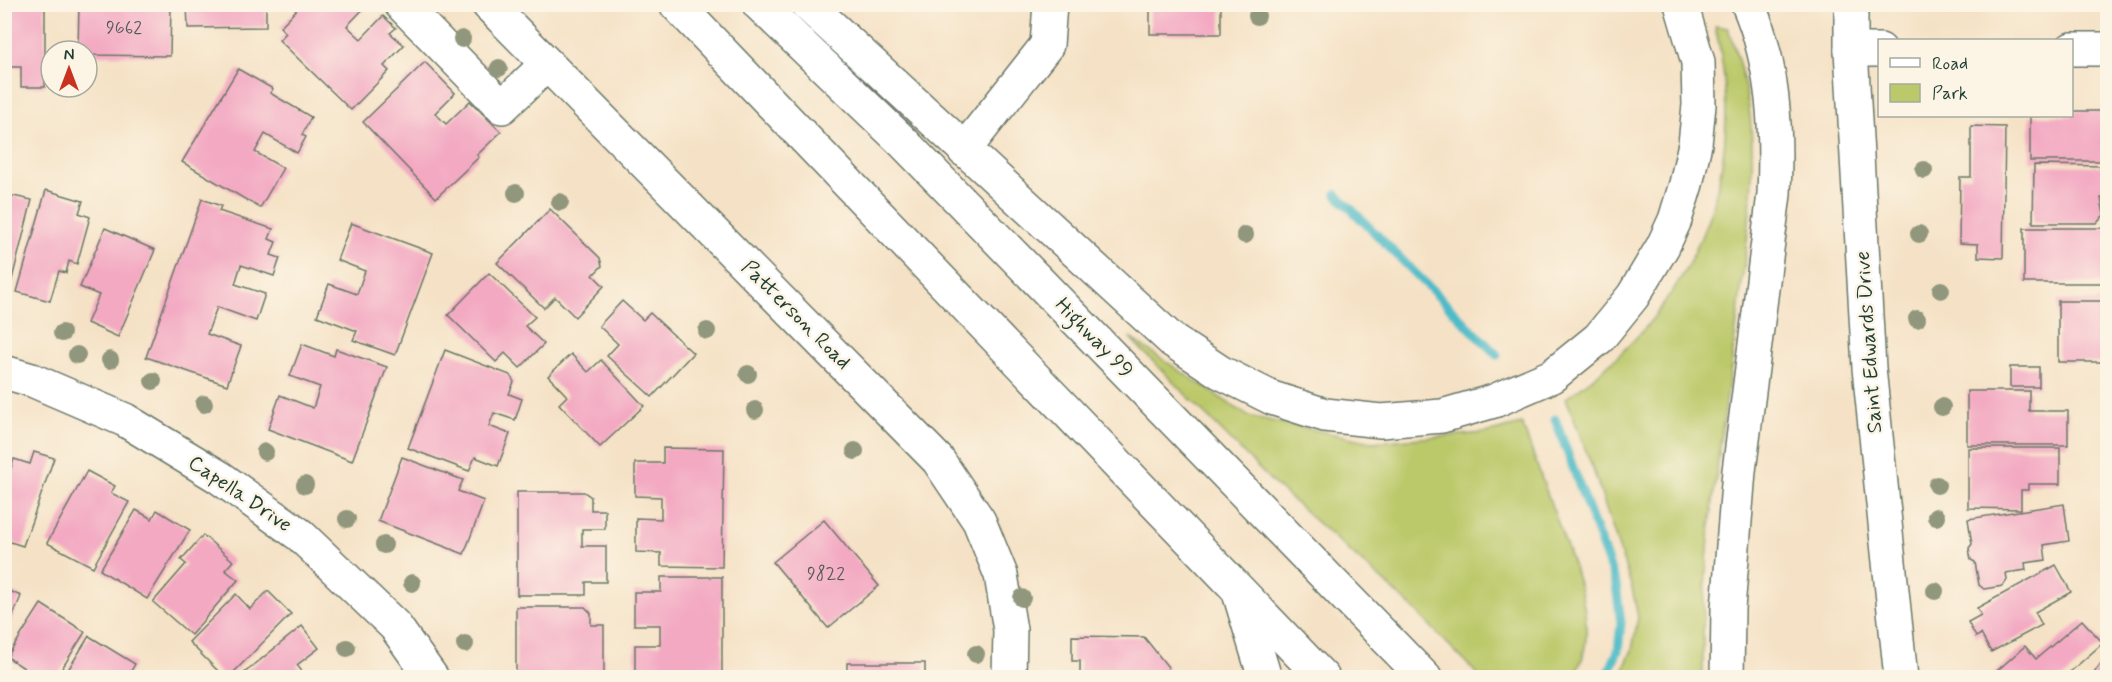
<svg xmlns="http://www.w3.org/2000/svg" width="2112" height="682" font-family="Mynerve,sans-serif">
<rect width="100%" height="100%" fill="#fcf5e5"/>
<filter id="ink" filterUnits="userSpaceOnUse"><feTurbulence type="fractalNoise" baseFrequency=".0167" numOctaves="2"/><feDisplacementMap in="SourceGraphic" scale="12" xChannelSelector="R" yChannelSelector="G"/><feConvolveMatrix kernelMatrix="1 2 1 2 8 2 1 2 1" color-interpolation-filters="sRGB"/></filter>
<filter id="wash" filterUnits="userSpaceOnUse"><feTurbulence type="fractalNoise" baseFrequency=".008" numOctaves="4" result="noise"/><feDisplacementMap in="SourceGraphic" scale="24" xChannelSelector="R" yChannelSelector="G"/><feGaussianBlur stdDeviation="1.35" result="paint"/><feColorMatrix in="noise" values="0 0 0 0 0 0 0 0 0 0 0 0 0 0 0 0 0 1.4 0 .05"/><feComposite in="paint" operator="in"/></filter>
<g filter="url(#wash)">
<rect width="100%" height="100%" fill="#f5e2c6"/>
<!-- green -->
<g fill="#bcc96b" stroke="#6e8350" stroke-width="1.5">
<path d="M1715,26L1728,28C1739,60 1748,92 1751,125C1756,193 1744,262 1736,329C1721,445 1700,561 1703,677H1620L1632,650L1638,617L1632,588L1594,472L1566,398C1692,311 1752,177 1715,26Z"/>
<path d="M1129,337L1248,416L1372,442L1486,433L1522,424C1533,454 1544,484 1555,515C1571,561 1605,632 1573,677H1480L1411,606L1272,482Z"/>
</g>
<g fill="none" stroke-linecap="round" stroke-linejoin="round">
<!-- stream -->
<g stroke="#4ebbc8" stroke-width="9">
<path d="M1336,194L1497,355"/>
<path d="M1555,419L1616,584L1621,623L1618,651L1606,678"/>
</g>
</g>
<g id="blocks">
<!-- building -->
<g fill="#f3a9c2">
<path d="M4,4H45V87H21V67H4Z"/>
<path d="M79,4H171L170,56L87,55V51H78Z"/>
<path d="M187,4H266V27L188,28Z"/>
<path d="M302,4H368L347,26L361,39L383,16L396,28L390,33L404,45L384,66L389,71L351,110L279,40L286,33L280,27Z"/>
<rect x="1150" y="4" width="71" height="30"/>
<path d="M425,62L455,93L435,113L446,124L470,101L501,132L477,155L479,157L436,198L363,122Z"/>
<path d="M238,69L273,89L270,93L311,117L302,135L306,137L297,153L265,134L255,152L283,168L260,208L182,162Z"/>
<path d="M2072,111H2108V161H2030V116H2072Z"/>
<path d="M1971,126L2005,127L2003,258L1978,257V244L1959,243L1960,177H1971Z"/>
<path d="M2034,165L2108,166V198H2101L2104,215L2097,223H2033Z"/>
<path d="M46,190L83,201L79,213L90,217L77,264L69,261L66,273L59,271L50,301L17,292Z"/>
<path d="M4,194L32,200L8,295L4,294Z"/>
<path d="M202,199L221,206L219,211L273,229L269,239L276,242L271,255L280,258L274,276L241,265L235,284L265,294L256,321L217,307L207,334L241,346L227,385L146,357Z"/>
<path d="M550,209L600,258L602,266L593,275L604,286L575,317L555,297L544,308L497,263Z"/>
<path d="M351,223L433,253L395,355L353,340L357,331L317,316L329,284L357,294L365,271L337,260Z"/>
<path d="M105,228L155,250L118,337L87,323L99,295L80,287Z"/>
<rect x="2024" y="228" width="84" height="55"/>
<path d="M489,273L535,317L525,326L544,344L520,368L505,353L496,362L448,315Z"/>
<path d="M622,301L643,320L650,313L693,353L652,397L607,356L618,344L599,326Z"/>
<rect x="2058" y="301" width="45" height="61"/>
<path d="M302,344L334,356L336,349L387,367L352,461L268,429L280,395L313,408L320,387L290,376Z"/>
<path d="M445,350L510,375L514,382L509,394L522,399L515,420L494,413L489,426L510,434L498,466L475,457L469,471L408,448Z"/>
<path d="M571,354L588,372L601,360L644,406L600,447L559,404L567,396L548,376Z"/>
<rect x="2010" y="367" width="29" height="20"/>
<path d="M1967,391H2029V411H2068V445H1967Z"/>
<path d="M663,448L724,449L722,567L661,566V553L636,552V518L661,519V497L635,496V463H663Z"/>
<path d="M1968,448H2060V484H2028V490H2021V509L1968,508Z"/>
<path d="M34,452L54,458L23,546L4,540V473L9,474L14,459L30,464Z"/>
<path d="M402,457L463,480L458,491L484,501L464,554L378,521Z"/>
<path d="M87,471L115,486L111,493L129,502L93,567L47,543Z"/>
<path d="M517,492H584L591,497V510H605V529H582V546H606V582H586V595H517Z"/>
<path d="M2064,504L2069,541L2044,545L2046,560L2025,563L2026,570L2006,573L2007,580L2003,586L1984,589L1979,585L1975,562L1971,560L1969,548L1972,544L1968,519Z"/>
<path d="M136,510L152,519L157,510L190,530L147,599L100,570Z"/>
<path d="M824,520L879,586L828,628L773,562Z"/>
<path d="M203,535L233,561L225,570L238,580L191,635L153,602L186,564L181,560Z"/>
<path d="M2056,565L2071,592L2035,612L2042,625L1991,652L1981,634L1976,637L1968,622L1981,615L1977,608Z"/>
<path d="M661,577H722V678H635V645H660V625H634V592H661Z"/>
<path d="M5,589L21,596L5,636Z"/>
<path d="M268,591L291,614L228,678H225L189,642L236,594L250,609Z"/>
<path d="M41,604L85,632L56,678H18L24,668L7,657Z"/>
<path d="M516,607H585L591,613V625H604V678H516Z"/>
<path d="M2082,620L2103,643L2063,678H1989L2025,646L2036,659Z"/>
<path d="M302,626L319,648L297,665L307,678H238Z"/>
<path d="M89,636L135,664L127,678H63Z"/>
<path d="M1072,636L1144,637L1168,667V678H1080V661H1072Z"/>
<path d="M2108,654V678H2090Z"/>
<rect x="847" y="663" width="78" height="15"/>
</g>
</g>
</g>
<g filter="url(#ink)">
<use href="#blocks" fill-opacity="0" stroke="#6a7767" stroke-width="1.5"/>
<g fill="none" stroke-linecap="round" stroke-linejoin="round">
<!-- minor casing -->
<g stroke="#6a7767" stroke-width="36">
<g id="minor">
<path d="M401,4L502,107L547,64"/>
<path d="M488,4L938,460L979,521L1001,575L1010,630L1009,678"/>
<path d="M1851,4V50L1869,368L1901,678"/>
<path d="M2072,49H2108"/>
<path d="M1851,50H1880"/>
<path d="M964,150L1047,45L1050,4"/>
<path d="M4,372L32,380L125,420L219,477L300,535L395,626L432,678"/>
</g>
</g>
<!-- highway casing -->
<g stroke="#6a7767" stroke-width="36">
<g id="highway">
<path d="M676,4L1323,678"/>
<path d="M759,4L903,142L1425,678"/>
<path d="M807,4L1173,341L1220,372L1272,398L1325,415L1381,421L1442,416L1494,401L1552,376L1599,338L1633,296L1663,246L1675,220L1686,184L1695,144L1699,105L1698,62L1681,4"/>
<path d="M1240,596L1265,678"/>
<path d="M1727,678L1728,609L1739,471L1774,194C1777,130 1774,64 1748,4"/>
</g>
</g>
<!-- minor -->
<use href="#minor" stroke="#fff" stroke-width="33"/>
<!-- highway -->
<use href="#highway" stroke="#fff" stroke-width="33"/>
</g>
<!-- trees -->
<g fill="#90977c">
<circle cx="1257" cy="16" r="9"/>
<circle cx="462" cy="39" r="9"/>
<circle cx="499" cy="68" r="9"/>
<circle cx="1924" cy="170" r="9"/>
<circle cx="516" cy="193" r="9"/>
<circle cx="560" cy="202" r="9"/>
<circle cx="1919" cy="234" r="9"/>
<circle cx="1245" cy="235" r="9"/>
<circle cx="1941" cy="290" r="9"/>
<circle cx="1917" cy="319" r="9"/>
<circle cx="707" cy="331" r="9"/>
<circle cx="62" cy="333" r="9"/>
<circle cx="77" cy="355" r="9"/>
<circle cx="110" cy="360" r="9"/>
<circle cx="748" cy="374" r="9"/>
<circle cx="153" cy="381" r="9"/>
<circle cx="204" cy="404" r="9"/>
<circle cx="1942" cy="407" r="9"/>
<circle cx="755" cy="410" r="9"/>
<circle cx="855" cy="451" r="9"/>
<circle cx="265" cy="452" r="9"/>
<circle cx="305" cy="485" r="9"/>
<circle cx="1937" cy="485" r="9"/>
<circle cx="1936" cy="517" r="9"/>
<circle cx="347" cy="519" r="9"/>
<circle cx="384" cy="545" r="9"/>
<circle cx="412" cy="583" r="9"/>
<circle cx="1935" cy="591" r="9"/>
<circle cx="1022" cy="598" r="9"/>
<circle cx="465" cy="644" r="9"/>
<circle cx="347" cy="648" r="9"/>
<circle cx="976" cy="654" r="9"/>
</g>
</g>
<g text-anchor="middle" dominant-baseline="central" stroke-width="5" stroke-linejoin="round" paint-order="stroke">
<!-- number labels -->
<g font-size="18" fill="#545858">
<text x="124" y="28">9662</text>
<text x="826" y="574">9822</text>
</g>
<!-- street labels -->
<g font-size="21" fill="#1f3d34" stroke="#fcf5e5">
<text transform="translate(796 315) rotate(45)">Patterson Road</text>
<text transform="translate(1094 338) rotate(46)">Highway 99</text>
<text transform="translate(1869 342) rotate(-94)">Saint Edwards Drive</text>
<text transform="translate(240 494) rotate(34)">Capella Drive</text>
</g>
</g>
<!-- margin -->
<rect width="2112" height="682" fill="none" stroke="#fcf5e5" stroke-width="24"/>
<!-- legend -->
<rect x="1878" y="39" width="195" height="78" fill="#fcf5e5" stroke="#a4ab9e" stroke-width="1.5"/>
<rect x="1890" y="58" width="30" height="9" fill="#ffffff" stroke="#a4ab9e" stroke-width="1.5"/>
<text x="1932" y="69" font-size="18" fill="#1f3d34">Road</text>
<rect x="1890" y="84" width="30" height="18" fill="#bcc96b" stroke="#a4ab9e" stroke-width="1.5"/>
<text x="1932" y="99" font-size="18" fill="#1f3d34">Park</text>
<!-- north arrow -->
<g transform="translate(69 69)"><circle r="28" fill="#fcf5e5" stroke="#a4ab9e" stroke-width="1.5"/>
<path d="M0-4.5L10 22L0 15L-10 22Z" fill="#c8321e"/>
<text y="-9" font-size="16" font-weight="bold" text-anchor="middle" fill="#1f3d34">N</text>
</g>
</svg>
